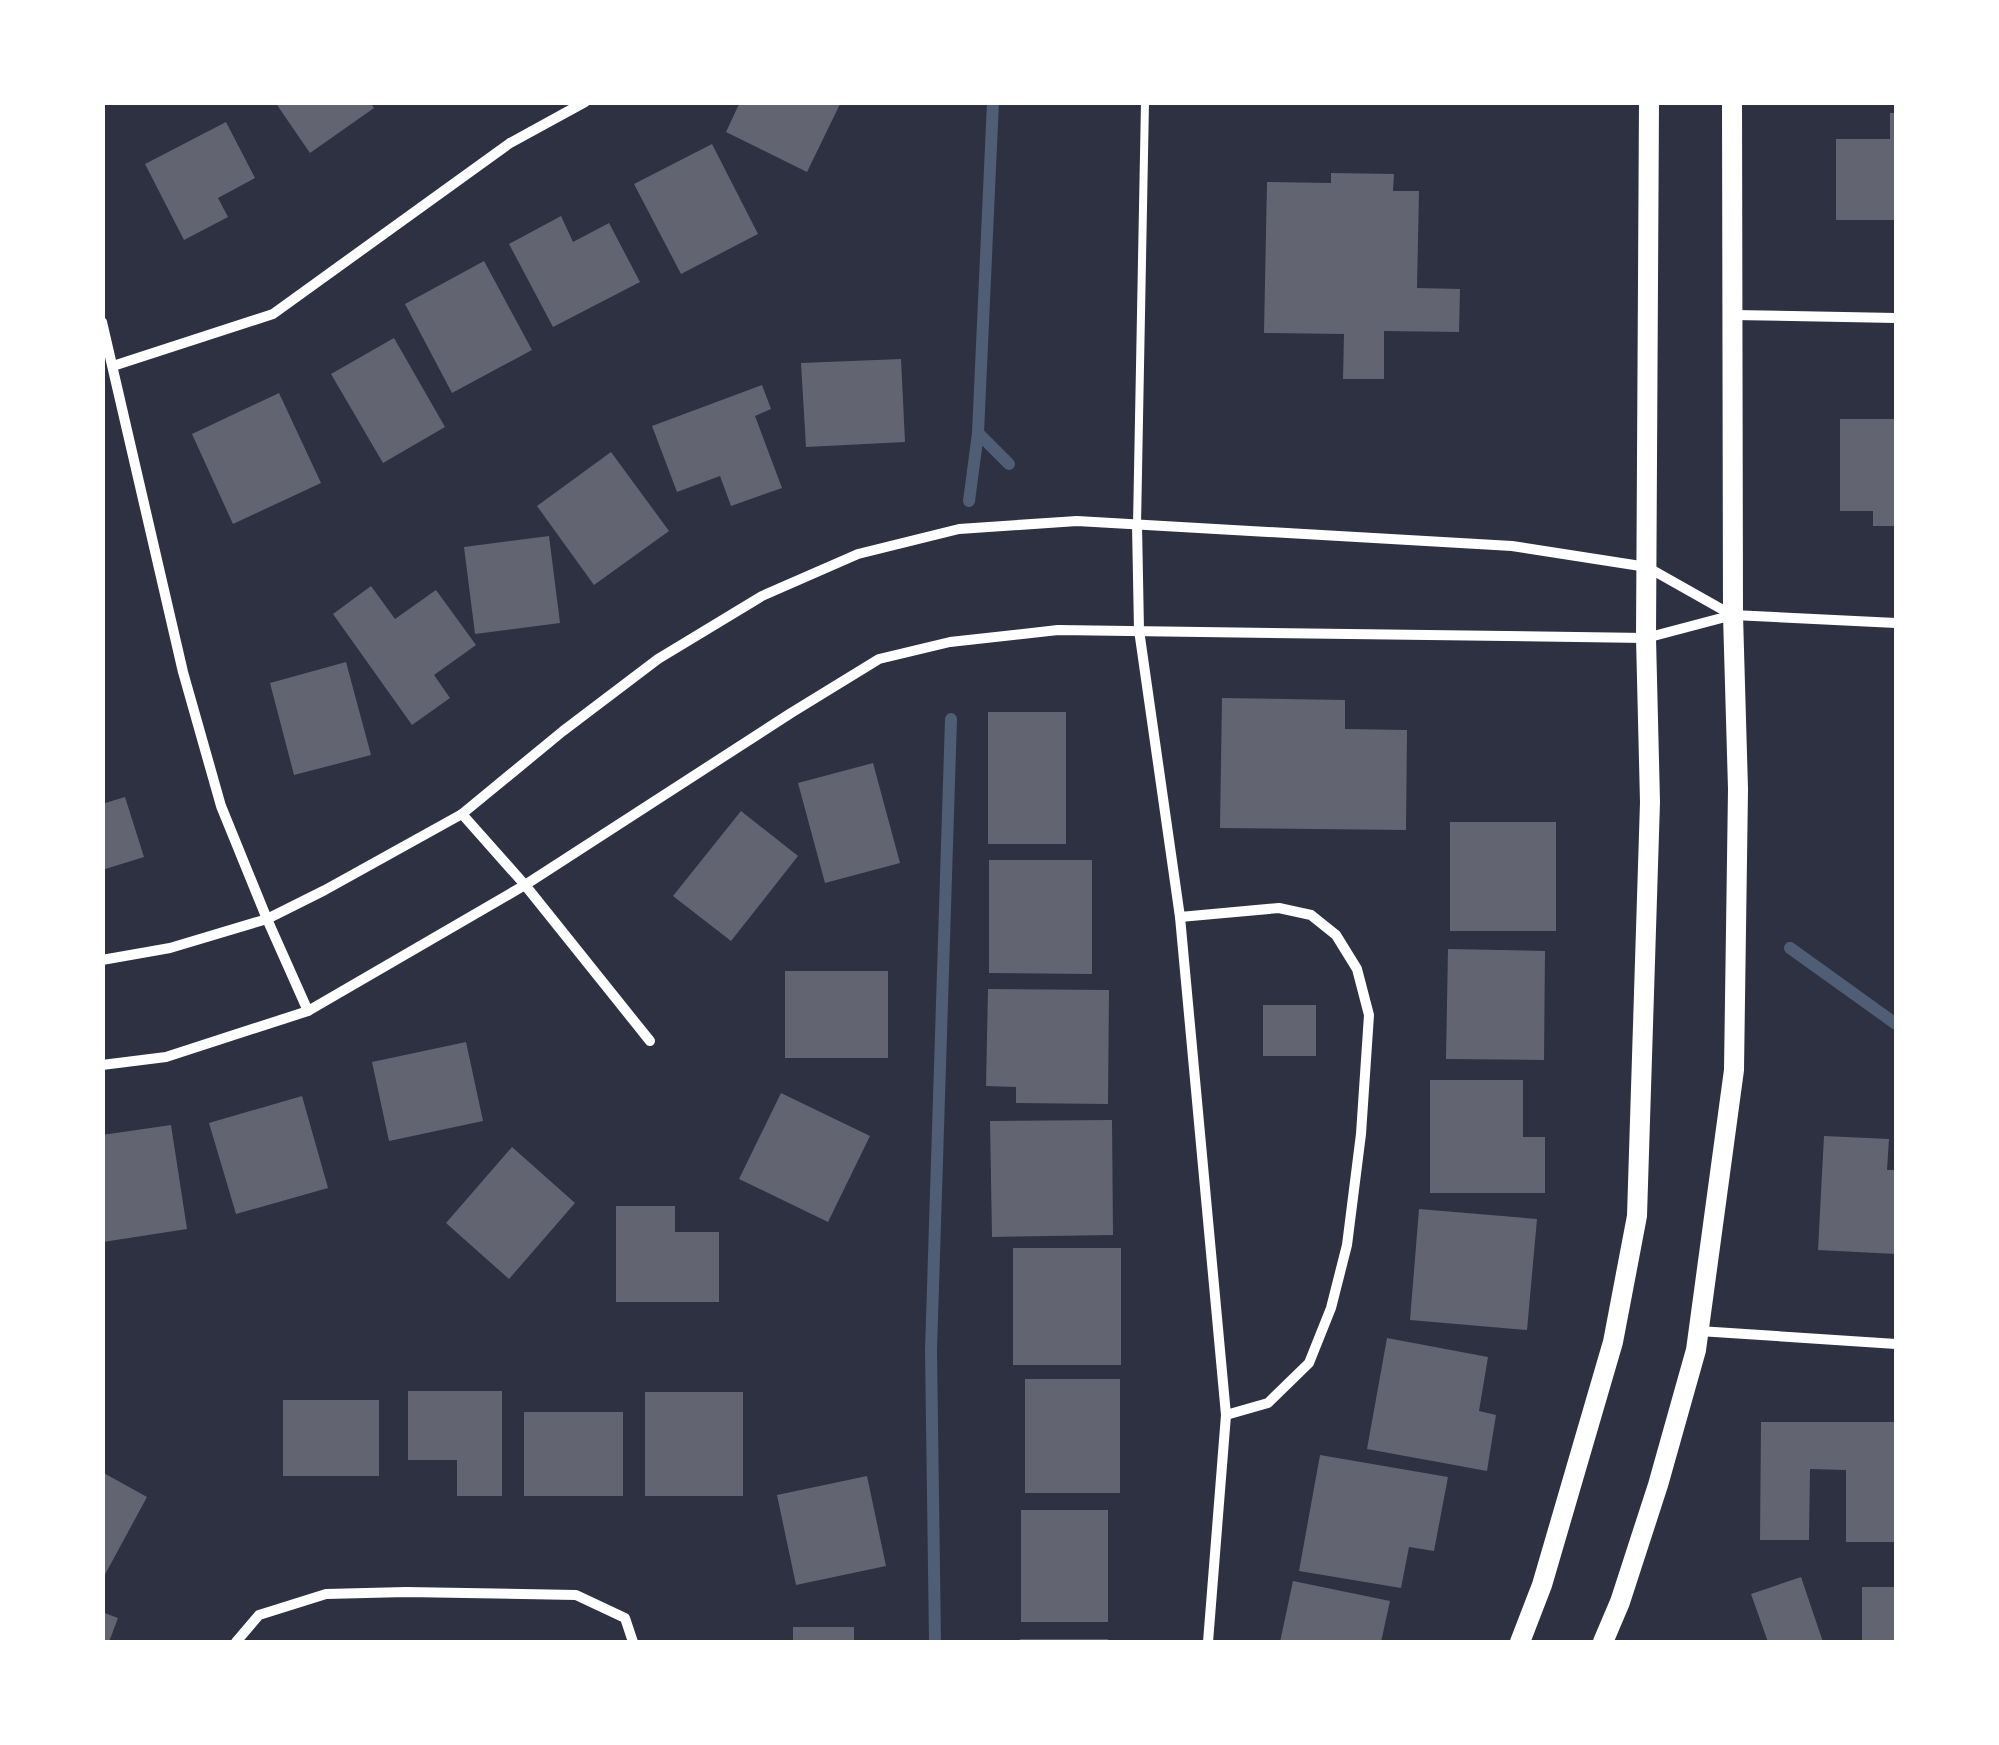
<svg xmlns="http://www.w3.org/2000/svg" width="1999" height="1745" font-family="'Zilla Slab',serif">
<rect width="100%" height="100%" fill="#2d3142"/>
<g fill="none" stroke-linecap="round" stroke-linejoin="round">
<!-- stream -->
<g stroke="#4f5d75" stroke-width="12">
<path d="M978,433L1009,464"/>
<path d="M969,501L978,433L993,102"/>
<path d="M1790,948L1896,1024"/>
<path d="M935,1642L931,1350L951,719"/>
</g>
</g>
<!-- building -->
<g fill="#626471">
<path d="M275,102H370L374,108L310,153Z"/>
<path d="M740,102H841L807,172L726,132Z"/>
<path d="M1890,113H1896V220H1836V139H1890Z"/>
<path d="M226,122L255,178L218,198L228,217L184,240L145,164Z"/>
<path d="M712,144L758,234L681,274L634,184Z"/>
<path d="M1331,173L1394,174L1393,191H1419L1417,288L1460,289L1459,332L1384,331V379H1343L1344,334L1264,333L1267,182L1331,183Z"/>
<path d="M561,216L573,242L609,223L640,282L553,327L509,244Z"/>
<path d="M484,261L532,350L452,393L405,304Z"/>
<path d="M394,338L445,427L383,463L331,374Z"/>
<path d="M901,359L905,442L806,447L801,363Z"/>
<path d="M762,385L771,409L755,416L782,488L731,506L720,476L677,492L652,426Z"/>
<path d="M279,393L321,483L233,524L192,434Z"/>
<path d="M1840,419H1896V526H1873V511H1840Z"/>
<path d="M611,452L669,531L594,585L537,506Z"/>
<path d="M549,536L560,623L475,634L464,547Z"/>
<path d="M371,586L395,619L436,590L476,645L434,675L450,698L412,725L333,614Z"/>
<path d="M346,662L371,755L294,775L270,683Z"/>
<path d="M1222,698L1345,700V729L1407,730L1406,830L1220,828Z"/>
<rect x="988" y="712" width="78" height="132"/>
<path d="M873,763L900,863L825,883L798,783Z"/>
<path d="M125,797L144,857L102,870V804Z"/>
<path d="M741,811L798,856L731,941L673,896Z"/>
<rect x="1450" y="822" width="106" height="109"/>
<path d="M989,860H1092V974L989,973Z"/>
<path d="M1448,949L1545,951L1544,1060L1446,1059Z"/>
<rect x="785" y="971" width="103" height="87"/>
<path d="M988,989L1109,990L1108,1104L1016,1103V1087L986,1086Z"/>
<rect x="1263" y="1005" width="53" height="51"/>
<path d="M466,1042L483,1121L389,1141L372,1062Z"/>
<path d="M1430,1080H1523V1137H1545V1193H1430Z"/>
<path d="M781,1093L870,1136L828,1222L739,1179Z"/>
<path d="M302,1096L328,1188L236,1214L209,1123Z"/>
<path d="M1112,1120L1113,1235L992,1237L990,1121Z"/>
<path d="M171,1125L187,1229L103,1242L102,1135Z"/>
<path d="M1824,1136L1889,1139L1887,1170H1896V1254L1818,1250Z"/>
<path d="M512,1147L575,1203L509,1279L446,1223Z"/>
<path d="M616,1206H675V1232H719V1302H616Z"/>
<path d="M1419,1209L1537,1219L1527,1330L1410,1320Z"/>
<rect x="1013" y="1248" width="108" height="117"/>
<path d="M1387,1338L1488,1357L1479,1411L1496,1415L1487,1471L1367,1449Z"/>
<rect x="1025" y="1379" width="95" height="114"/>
<path d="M408,1391H502V1496H457V1460H408Z"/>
<rect x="645" y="1392" width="98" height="104"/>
<rect x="283" y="1400" width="96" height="76"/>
<rect x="524" y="1412" width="99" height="84"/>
<path d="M1761,1422H1896V1542H1846V1470L1810,1469L1809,1540H1760Z"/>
<path d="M1320,1455L1448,1477L1434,1551L1409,1547L1401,1588L1299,1571Z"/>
<path d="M102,1472L147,1497L102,1580Z"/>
<path d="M867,1476L886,1566L796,1585L777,1495Z"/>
<rect x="1021" y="1510" width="87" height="112"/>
<path d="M1801,1577L1823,1642H1768L1751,1594Z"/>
<path d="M1293,1581L1390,1601L1381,1642H1280Z"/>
<rect x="1862" y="1587" width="34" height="55"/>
<path d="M102,1612L118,1618L109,1642H102Z"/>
<rect x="793" y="1627" width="61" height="15"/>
<rect x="1020" y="1639" width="88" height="3"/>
</g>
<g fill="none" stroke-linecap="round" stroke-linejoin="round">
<!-- service -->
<path stroke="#fff" stroke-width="8" d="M1137,525L1145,102"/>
<!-- minor -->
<g stroke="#fff" stroke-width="10">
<path d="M1733,315L1896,318"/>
<path d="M102,322L183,672L221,806L267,919L308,1011"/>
<path d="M113,366L273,314L510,143L585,102"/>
<path d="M1137,525L1139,630L1180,917L1226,1415L1208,1642"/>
<path d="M462,814L525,885L650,1041"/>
<path d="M1180,917L1279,908L1311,915L1336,935L1357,969L1369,1015L1361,1134L1347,1245L1331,1308L1309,1363L1268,1403L1226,1415"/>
<path d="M102,960L170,948L267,919L325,890L462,814L563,731L658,659L762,596L858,554L959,529L1077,521L1512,546L1647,567L1732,615"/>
<path d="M102,1065L166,1057L308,1011L525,885L791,713L879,659L950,642L1058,630L1646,638L1733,615L1896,623"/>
<path d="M1699,1331L1896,1344"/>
<path d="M236,1642L259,1615L326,1594L406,1592L576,1595L625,1618L633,1642"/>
</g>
<!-- secondary -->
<g stroke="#fff" stroke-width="20">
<path d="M1520,1642L1542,1585L1613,1342L1637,1216L1650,802L1646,638L1649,102"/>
<path d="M1603,1642L1620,1602L1658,1485L1696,1350L1734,1070L1738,789L1733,615L1732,102"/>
</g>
</g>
<!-- border -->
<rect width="1999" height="1745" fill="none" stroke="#ffffff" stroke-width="210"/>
</svg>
